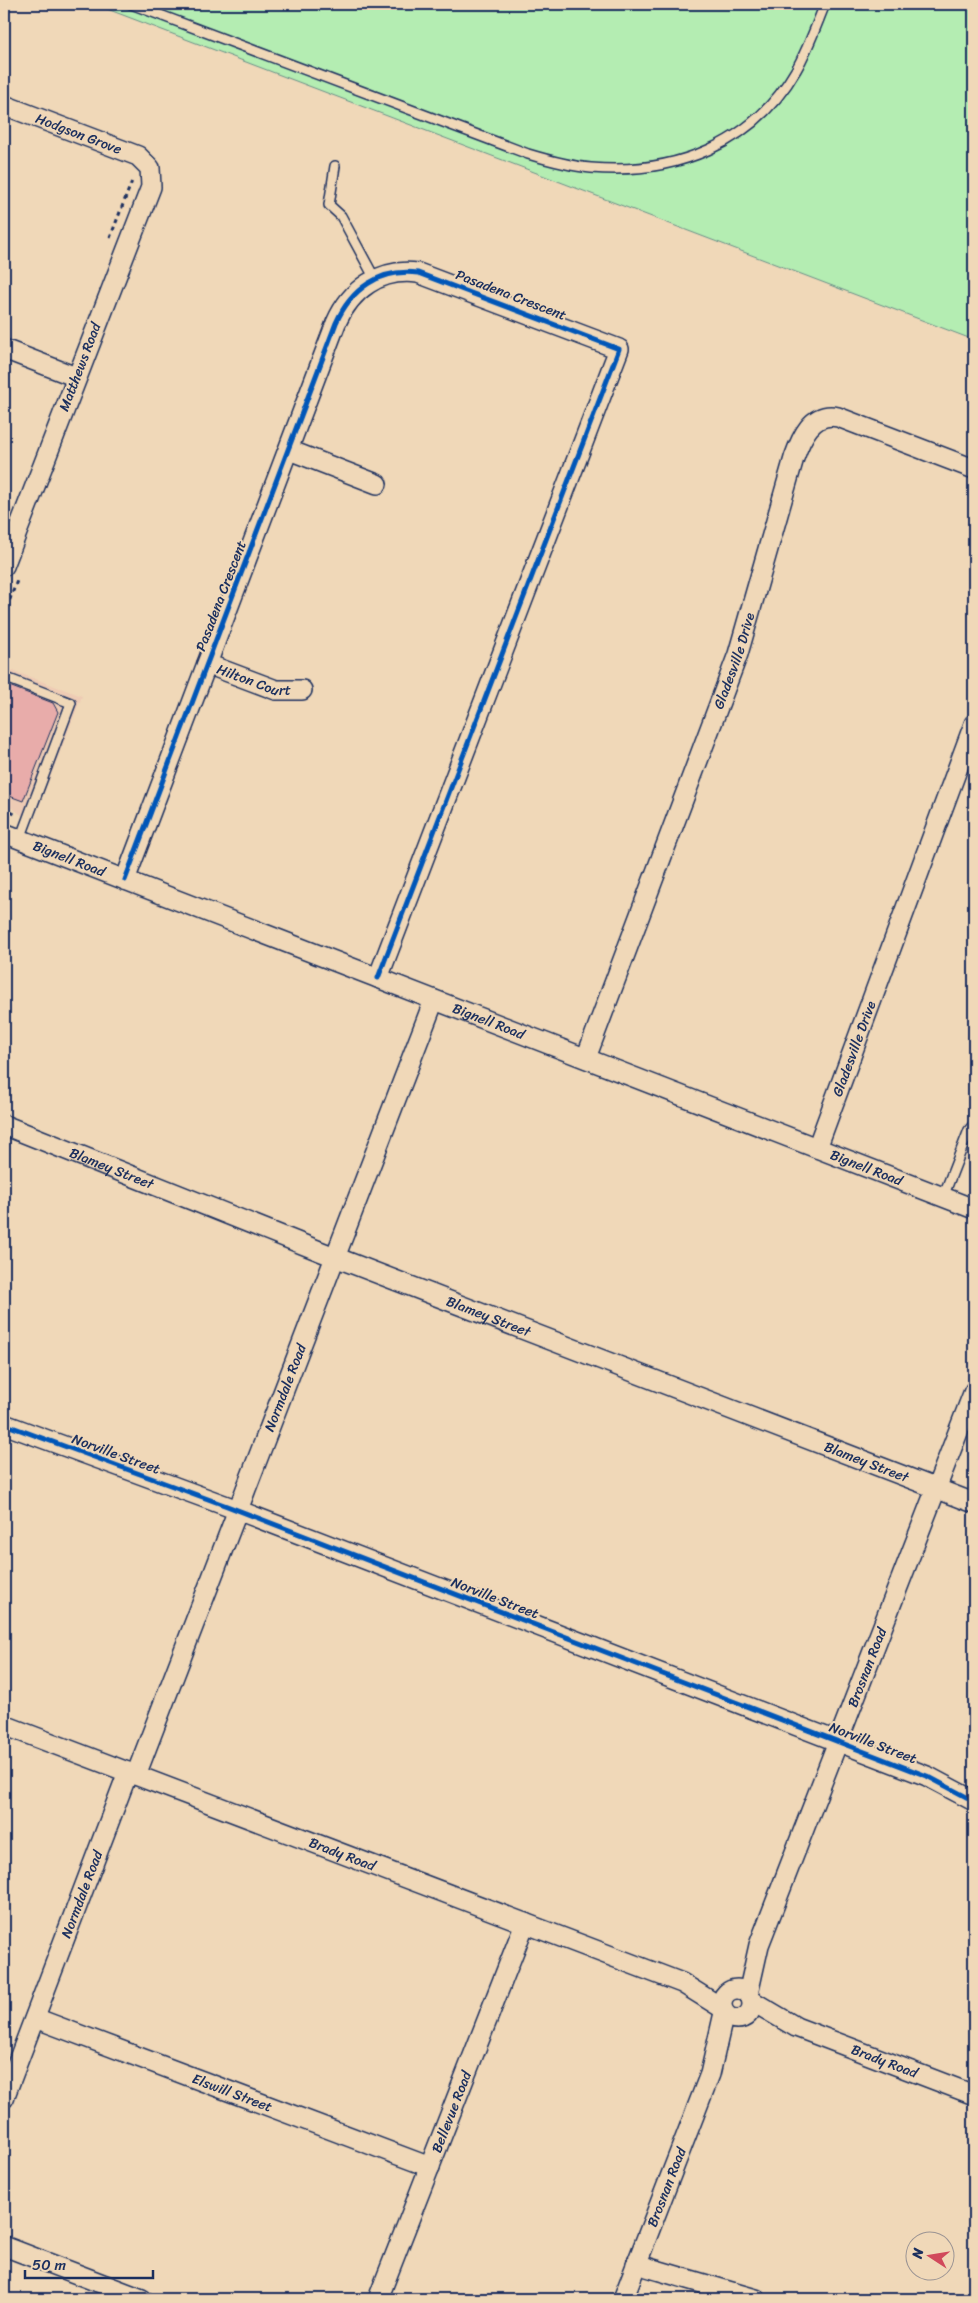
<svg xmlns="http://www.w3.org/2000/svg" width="978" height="2303" font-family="Sriracha,sans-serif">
<rect width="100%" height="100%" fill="#f0d8b8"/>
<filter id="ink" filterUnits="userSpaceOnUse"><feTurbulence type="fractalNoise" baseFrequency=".02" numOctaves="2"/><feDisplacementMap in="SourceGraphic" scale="10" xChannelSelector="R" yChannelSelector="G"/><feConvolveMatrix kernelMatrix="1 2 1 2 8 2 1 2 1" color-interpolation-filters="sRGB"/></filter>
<g filter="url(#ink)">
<!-- built -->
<path fill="#eecbb4" d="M5,668L82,696L32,823L12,808L4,805Z"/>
<!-- green -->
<path fill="#b4edb2" stroke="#688e88" d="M94,4H974V340Z"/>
<!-- building -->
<path fill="#e8acaa" stroke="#1b2f5e" d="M4,684L53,703L58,712L23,801L4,794Z"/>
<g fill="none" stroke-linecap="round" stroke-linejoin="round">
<!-- lane casing -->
<g stroke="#1b2f5e" stroke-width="12">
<g id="lane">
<path d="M131,4L528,154C548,160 569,166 591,168C674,175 753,145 796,70C808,49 816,26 825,4"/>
<path d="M335,166L329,205L341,216L375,279"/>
<path d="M4,677L71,703L20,839"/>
<path d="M943,1197L969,1130L974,1124"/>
</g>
</g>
<!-- street casing -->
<g stroke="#1b2f5e" stroke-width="22">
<g id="street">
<path id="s1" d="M4,105L138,156L150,168L151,187L4,566"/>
<path d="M4,349L76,377"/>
<path d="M289,450L377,484"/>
<path id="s2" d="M207,664L276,690H302"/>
<path id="s3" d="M4,833L974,1209"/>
<path d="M125,880L336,323C351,289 380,268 418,273L619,349L378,978"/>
<path id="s4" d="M586,1058L738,654L794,458C801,438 812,411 838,417L974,469"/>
<path id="s5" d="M4,1125L322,1252L974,1503"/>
<path id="s6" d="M817,1148L974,724"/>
<path d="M4,1424L227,1506L927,1776L974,1801"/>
<path id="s7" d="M4,1725L682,1983L722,2008"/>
<path id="s8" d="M136,1775L434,1000"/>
<circle cx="737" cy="2004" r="15"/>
<path id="s9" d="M748,1994L759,1945L974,1391"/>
<path id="s10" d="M752,2001L796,2027L974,2095"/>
<path id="s11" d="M35,2018L430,2167"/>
<path id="s12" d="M4,2098L128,1772"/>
<path d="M4,2246L142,2299"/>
<path d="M636,2264L756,2299"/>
<path id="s13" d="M378,2299L525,1923"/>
<path id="s14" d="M623,2299L710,2074L724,2013"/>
</g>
</g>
<!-- path -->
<g stroke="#1b2f5e" stroke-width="3" stroke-dasharray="4 4" stroke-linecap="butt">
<path d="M110,238L132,181"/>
<path d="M4,615L18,578"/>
<path d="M4,808L16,815"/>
</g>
<!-- lane -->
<use href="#lane" stroke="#f0d8b8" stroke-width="9"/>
<!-- street -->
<use href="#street" stroke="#f0d8b8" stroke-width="19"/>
<!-- cycleway casing -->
<g stroke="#f0d8b8" stroke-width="8">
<g id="cycleway">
<path d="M125,880L336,323C351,289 380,268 418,273L619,349L378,978"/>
<path d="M4,1424L227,1506L927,1776L974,1801"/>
</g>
</g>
<!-- cycleway -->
<use href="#cycleway" stroke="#0057b8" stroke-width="5"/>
</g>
</g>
<g text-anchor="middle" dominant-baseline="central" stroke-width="4" stroke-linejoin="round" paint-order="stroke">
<!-- street labels -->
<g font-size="14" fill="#1b2f5e" stroke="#f0d8b8">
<text stroke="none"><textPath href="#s1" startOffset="80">Hodgson Grove</textPath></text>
<text transform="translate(511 295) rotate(21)">Pasadena Crescent</text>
<text transform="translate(80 367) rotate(-69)">Matthews Road</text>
<text transform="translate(221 596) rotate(-69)">Pasadena Crescent</text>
<text stroke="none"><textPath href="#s4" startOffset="424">Gladesville Drive</textPath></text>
<text stroke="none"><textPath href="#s2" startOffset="50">Hilton Court</textPath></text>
<text stroke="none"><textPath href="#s3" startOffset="70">Bignell Road</textPath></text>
<text stroke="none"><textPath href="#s3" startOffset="520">Bignell Road</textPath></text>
<text stroke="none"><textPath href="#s6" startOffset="106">Gladesville Drive</textPath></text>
<text stroke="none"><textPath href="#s3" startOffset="925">Bignell Road</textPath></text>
<text stroke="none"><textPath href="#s5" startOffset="116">Blamey Street</textPath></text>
<text stroke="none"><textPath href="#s5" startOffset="521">Blamey Street</textPath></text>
<text stroke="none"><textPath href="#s8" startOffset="415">Normdale Road</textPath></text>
<text transform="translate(116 1454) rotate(20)">Norville Street</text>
<text stroke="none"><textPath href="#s5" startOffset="926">Blamey Street</textPath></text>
<text transform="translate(495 1598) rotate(21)">Norville Street</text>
<text stroke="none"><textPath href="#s9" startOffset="348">Brosnan Road</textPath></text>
<text transform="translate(873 1743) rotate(21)">Norville Street</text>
<text stroke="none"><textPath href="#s7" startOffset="362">Brady Road</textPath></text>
<text stroke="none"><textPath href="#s12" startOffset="218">Normdale Road</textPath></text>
<text stroke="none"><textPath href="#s10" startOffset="146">Brady Road</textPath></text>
<text stroke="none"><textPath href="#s11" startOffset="211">Elswill Street</textPath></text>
<text stroke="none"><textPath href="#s13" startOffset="201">Bellevue Road</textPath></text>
<text stroke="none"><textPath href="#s14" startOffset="120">Brosnan Road</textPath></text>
</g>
</g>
<!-- margin -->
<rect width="978" height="2303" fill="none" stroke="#f0d8b8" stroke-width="20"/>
<rect x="10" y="10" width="958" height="2283" fill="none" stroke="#1b2f5e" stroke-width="2" filter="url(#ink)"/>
<!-- north arrow -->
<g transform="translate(930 2256) rotate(282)"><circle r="24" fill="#f0d8b8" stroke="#9b9494"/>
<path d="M0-4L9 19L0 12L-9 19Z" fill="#d1495b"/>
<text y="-8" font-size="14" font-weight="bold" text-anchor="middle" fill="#1b2f5e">N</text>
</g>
<!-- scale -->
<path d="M25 2270v8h128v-8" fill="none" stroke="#1b2f5e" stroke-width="2.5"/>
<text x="32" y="2270" font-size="15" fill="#1b2f5e" stroke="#f0d8b8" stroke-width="4" paint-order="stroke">50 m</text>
</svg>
